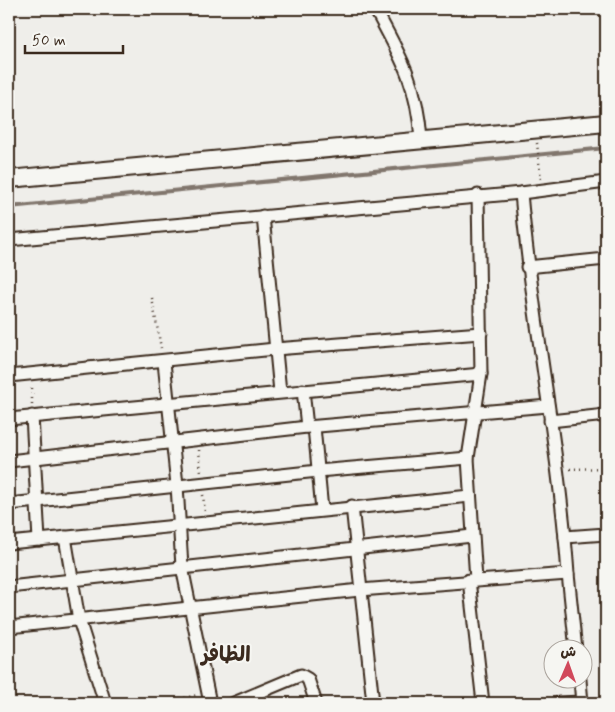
<svg xmlns="http://www.w3.org/2000/svg" width="615" height="712" font-family="Mynerve,'Playpen Sans Arabic',sans-serif">
<rect width="100%" height="100%" fill="#efeeea"/>
<filter id="ink" filterUnits="userSpaceOnUse"><feTurbulence type="fractalNoise" baseFrequency=".02" numOctaves="2"/><feDisplacementMap in="SourceGraphic" scale="10" xChannelSelector="R" yChannelSelector="G"/><feConvolveMatrix kernelMatrix="1 2 1 2 8 2 1 2 1" color-interpolation-filters="sRGB"/></filter>
<g filter="url(#ink)">
<g fill="none" stroke-linecap="round" stroke-linejoin="round">
<!-- stream -->
<path stroke="#81766d" stroke-width="4" d="M9,207L606,148"/>
<!-- street casing -->
<g stroke="#3b2a1e" stroke-width="15">
<g id="street">
<path d="M375,9C401,57 417,83 421,139"/>
<path d="M263,216L280,392"/>
<path d="M9,240L521,193L606,182"/>
<path d="M527,267L606,259"/>
<path d="M164,362L177,485L182,567L210,703"/>
<path d="M9,376L275,349L481,333"/>
<path d="M303,390L307,427"/>
<path d="M32,416L39,540"/>
<path d="M9,419L481,374"/>
<path d="M550,421L606,415"/>
<path d="M314,427L322,510"/>
<path d="M9,461L307,427L548,406"/>
<path d="M9,504L318,471L468,458"/>
<path d="M352,506L373,703"/>
<path d="M65,537L79,620L105,703"/>
<path d="M565,537L606,534"/>
<path d="M9,543L470,496"/>
<path d="M568,574L576,650"/>
<path d="M469,580L483,703"/>
<path d="M476,580L468,458L481,374L478,195"/>
<path d="M9,587L472,536"/>
<path d="M9,627L360,590L568,574C559,446 532,320 521,193"/>
<path d="M580,680L582,703"/>
<path d="M234,703L301,675L308,679L316,703"/>
<path d="M559,703L582,702"/>
</g>
</g>
<!-- secondary casing -->
<g stroke="#3b2a1e" stroke-width="20">
<path id="secondary" d="M9,179L606,123"/>
</g>
<!-- path -->
<g stroke="#3b2a1e" stroke-width="2.5" stroke-dasharray="1 4" stroke-linecap="butt">
<path d="M537,143L541,180"/>
<path d="M152,298L161,348"/>
<path d="M32,404V385"/>
<path d="M199,450L201,472"/>
<path d="M570,469L606,468"/>
<path d="M203,495L205,512"/>
<path d="M9,703L43,699"/>
<path d="M160,703L198,695"/>
</g>
<!-- street -->
<use href="#street" stroke="#f6f6f2" stroke-width="11"/>
<!-- secondary -->
<use href="#secondary" stroke="#f6f6f2" stroke-width="16"/>
</g>
</g>
<g text-anchor="middle" dominant-baseline="central" stroke-width="4" stroke-linejoin="round" paint-order="stroke">
<!-- quarter labels -->
<g font-size="21" font-weight="bold" fill="#3b2a1e" stroke="#f6f6f2">
<text x="226" y="655">الظافر</text>
</g>
</g>
<!-- margin -->
<rect width="615" height="712" fill="none" stroke="#f6f6f2" stroke-width="30"/>
<rect x="15" y="15" width="585" height="682" fill="none" stroke="#3b2a1e" stroke-width="2" filter="url(#ink)"/>
<!-- north arrow -->
<g transform="translate(568 664) rotate(2)"><circle r="24" fill="#f6f6f2" stroke="#aba49d"/>
<path d="M0-4L9 19L0 12L-9 19Z" fill="#d1495b"/>
<text y="-8" font-size="14" font-weight="bold" text-anchor="middle" fill="#3b2a1e">ش</text>
</g>
<!-- scale -->
<path d="M25 45v8h98v-8" fill="none" stroke="#3b2a1e" stroke-width="2.5"/>
<text x="32" y="45" font-size="15" fill="#3b2a1e" stroke="#f6f6f2" stroke-width="4" paint-order="stroke">50 m</text>
</svg>
